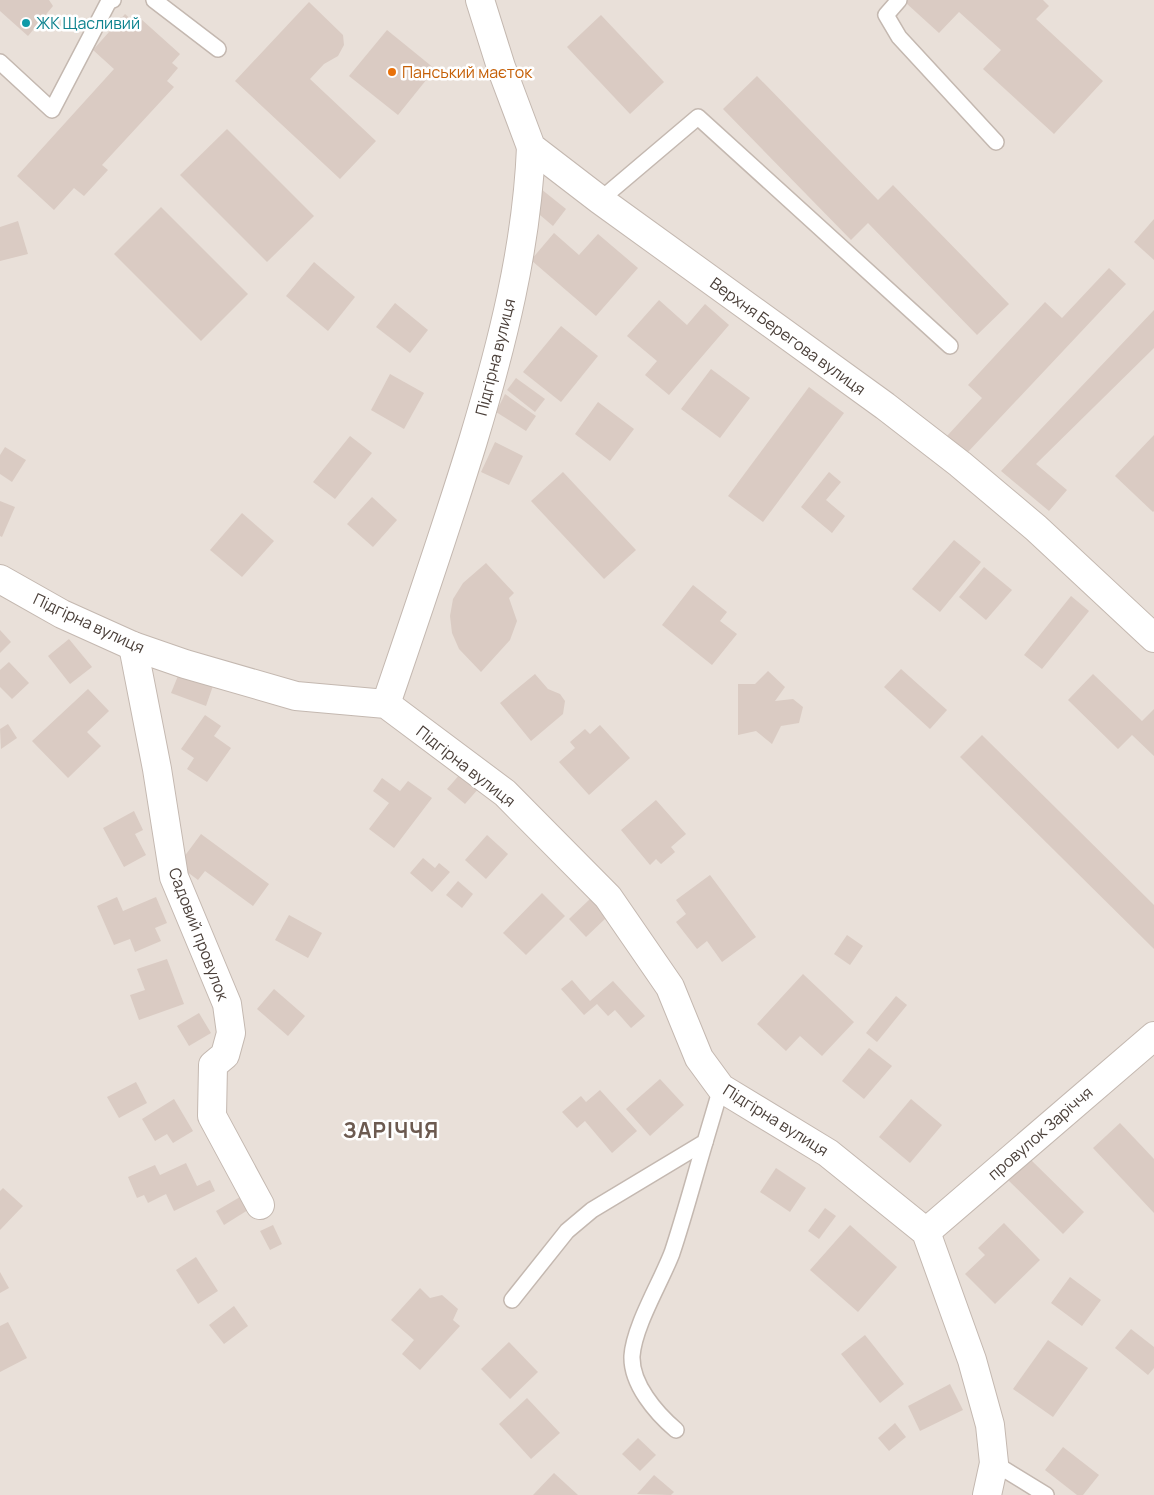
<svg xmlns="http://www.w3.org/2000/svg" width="1154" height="1495" font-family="Manrope,sans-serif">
<rect width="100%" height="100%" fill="#f5f0eb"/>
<!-- residential -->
<rect fill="#e9e0d9" x="0" y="0" width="1154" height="1495"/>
<!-- building -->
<g fill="#dacbc3">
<path d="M0,0H49L53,6L28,36L0,11Z"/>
<path d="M908,0H1043L1049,6L1036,19L1103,81L1054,134L983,69L1001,50L959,12L939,33L906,3Z"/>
<path d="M309,2L343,35L344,45L338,56L324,64L310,79L376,141L340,179L235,81Z"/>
<path d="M125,14L136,24L141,19L180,54L172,63L178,68L167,81L174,87L102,165L108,170L84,196L74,188L54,210L17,176L114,69L93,50Z"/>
<path d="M601,15L664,82L630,114L567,47Z"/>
<path d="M387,30L435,69L398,115L349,76Z"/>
<path d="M757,76L878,200L893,185L1009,304L977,335L868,223L851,240L723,109Z"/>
<path d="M227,129L314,216L267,262L180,175Z"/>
<path d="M541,189L566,209L553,226L540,215Z"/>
<path d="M161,207L248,294L201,341L114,254Z"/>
<path d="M1154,219V260L1134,242Z"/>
<path d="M18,221L28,254L0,261V227Z"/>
<path d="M554,233L579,255L598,234L638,268L596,316L531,260Z"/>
<path d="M314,262L355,297L328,331L286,296Z"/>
<path d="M1109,268L1126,284L967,453L947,436L982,398L968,385L1045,302L1062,318Z"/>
<path d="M659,300L687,325L705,304L729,325L669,395L645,375L657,361L627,336Z"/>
<path d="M395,303L428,330L410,353L376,327Z"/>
<path d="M1154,310V348L1036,464L1067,490L1049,511L1001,471Z"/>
<path d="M561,326L598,356L561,402L523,372Z"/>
<path d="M711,369L750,398L720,438L681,409Z"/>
<path d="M390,374L424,393L404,429L371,410Z"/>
<path d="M516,378L545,399L535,412L507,390Z"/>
<path d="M809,387L844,413L763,522L728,496Z"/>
<path d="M505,394L536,416L526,431L496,412Z"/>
<path d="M598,402L634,429L610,461L575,434Z"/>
<path d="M1154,435V511L1153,512L1115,476Z"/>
<path d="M350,436L372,453L335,499L313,482Z"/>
<path d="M495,442L523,456L509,485L481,472Z"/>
<path d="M5,447L26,460L12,482L0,474V455Z"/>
<path d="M563,472L636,550L604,579L531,501Z"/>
<path d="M829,472L841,482L826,500L845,516L832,533L801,507Z"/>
<path d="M372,497L397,520L373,547L347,524Z"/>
<path d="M0,501L15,507L2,537L0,536Z"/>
<path d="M242,513L274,541L242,577L210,550Z"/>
<path d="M954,540L981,562L940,612L912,589Z"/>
<path d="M486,563L514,593L509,598L517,621L510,640L481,672L459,649L452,633L450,616L453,599L463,583Z"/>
<path d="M984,567L1012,590L986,620L959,597Z"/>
<path d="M693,585L727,612L720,621L737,634L712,665L662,625Z"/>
<path d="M1071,596L1089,611L1042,669L1024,655Z"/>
<path d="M0,630L11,642L0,653Z"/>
<path d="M69,639L92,667L70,684L48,656Z"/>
<path d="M9,662L29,683L12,699L0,687V670Z"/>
<path d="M901,669L947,710L930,729L884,687Z"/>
<path d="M180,671L214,683L206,706L171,693Z"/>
<path d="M768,671L785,687L775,701L793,699L803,707L799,723L781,726L772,744L756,731L738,735V684H755Z"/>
<path d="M535,674L548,689L560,694L565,701L563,714L531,741L500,703Z"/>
<path d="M1093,674L1142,721L1154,709V756L1132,735L1118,749L1068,700Z"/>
<path d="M88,689L109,711L87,732L101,746L68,778L32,741Z"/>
<path d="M205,715L221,726L214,736L231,748L207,782L187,769L194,758L181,749Z"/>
<path d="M8,724L17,738L1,749L0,729Z"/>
<path d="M600,725L630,758L589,795L559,762L575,748L570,742L585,729L590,734Z"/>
<path d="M982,735L1154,905V949L960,757Z"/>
<path d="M461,773L479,788L465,804L447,789Z"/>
<path d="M382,778L400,791L408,781L432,798L394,848L369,829L389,803L373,791Z"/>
<path d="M656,800L686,834L671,847L675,852L661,864L656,859L650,865L621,830Z"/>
<path d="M134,811L143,830L135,834L146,855L124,867L103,828Z"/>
<path d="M201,834L269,884L253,906L205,871L198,880L178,865Z"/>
<path d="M487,835L508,854L486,879L465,860Z"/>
<path d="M423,858L435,868L439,863L450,872L432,892L410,873Z"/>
<path d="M710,875L756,937L722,962L707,941L697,949L676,922L686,914L676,900Z"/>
<path d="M458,881L473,894L462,908L446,895Z"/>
<path d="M542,893L565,916L526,955L503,933Z"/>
<path d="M117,897L123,911L156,897L167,923L155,928L161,941L135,952L130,939L114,945L97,906Z"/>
<path d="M590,899L607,917L586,937L569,919Z"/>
<path d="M289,915L322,933L308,958L275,940Z"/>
<path d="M847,935L863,946L850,965L834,954Z"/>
<path d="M167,959L184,1004L139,1020L130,995L145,990L137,969Z"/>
<path d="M803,974L854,1022L822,1056L800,1036L786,1051L757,1024Z"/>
<path d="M572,980L590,1001L613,981L645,1016L631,1028L615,1010L608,1016L597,1004L584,1015L561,989Z"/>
<path d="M274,989L305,1016L288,1036L257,1009Z"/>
<path d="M896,996L907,1005L877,1042L866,1033Z"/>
<path d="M199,1013L211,1033L189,1046L177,1026Z"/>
<path d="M869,1048L892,1066L864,1099L842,1081Z"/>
<path d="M660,1079L684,1105L650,1136L626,1109Z"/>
<path d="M136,1082L147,1103L119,1118L107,1097Z"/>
<path d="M600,1090L637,1131L612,1153L585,1121L577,1128L562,1112L581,1096L586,1102Z"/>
<path d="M174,1099L193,1131L173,1143L167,1134L155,1141L142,1119Z"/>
<path d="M911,1099L942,1125L910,1163L879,1137Z"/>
<path d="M1120,1123L1154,1159V1213L1093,1148Z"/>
<path d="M1029,1158L1084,1212L1063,1234L1007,1179Z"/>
<path d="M186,1163L197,1186L210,1180L215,1191L174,1211L166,1194L148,1203L144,1195L137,1198L128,1177L155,1165L160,1175Z"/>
<path d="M776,1168L806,1188L790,1212L760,1192Z"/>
<path d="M3,1188L23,1206L0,1230V1191Z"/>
<path d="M240,1197L248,1210L224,1225L216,1211Z"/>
<path d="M825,1208L836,1216L819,1239L808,1231Z"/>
<path d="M1004,1223L1040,1260L995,1304L965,1274L985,1255L978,1248Z"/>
<path d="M273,1225L282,1244L270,1250L260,1231Z"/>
<path d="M850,1225L897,1267L858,1312L810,1270Z"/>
<path d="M196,1257L218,1291L198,1304L176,1270Z"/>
<path d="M0,1272L9,1288L0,1293Z"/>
<path d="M1070,1277L1101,1300L1082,1326L1051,1303Z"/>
<path d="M420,1288L430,1298L442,1295L458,1309L453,1320L460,1326L420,1370L402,1354L414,1340L391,1320Z"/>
<path d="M234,1306L248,1326L224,1344L209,1325Z"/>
<path d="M8,1322L27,1358L0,1372V1326Z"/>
<path d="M1131,1329L1154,1347V1368L1148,1375L1115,1348Z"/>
<path d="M865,1335L904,1384L880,1403L841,1354Z"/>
<path d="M1048,1340L1088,1368L1053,1417L1013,1389Z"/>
<path d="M509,1342L538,1372L510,1399L481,1369Z"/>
<path d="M950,1384L963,1410L920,1431L908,1406Z"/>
<path d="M527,1398L560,1433L531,1459L499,1424Z"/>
<path d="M895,1423L906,1437L889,1451L878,1438Z"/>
<path d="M638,1438L656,1455L640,1471L622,1454Z"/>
<path d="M1063,1447L1099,1475L1083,1495H1077L1045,1470Z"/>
<path d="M554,1473L578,1495H533Z"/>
<path d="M654,1475L674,1492L671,1495L637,1494Z"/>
</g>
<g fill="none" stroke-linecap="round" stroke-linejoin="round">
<!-- service casing -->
<g stroke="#c4b8b0" stroke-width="18">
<g id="service">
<path d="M154,0L218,49"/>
<path d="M899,0L886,15L899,37L996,142"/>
<path d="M0,62L52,110L109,1L113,0"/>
<path d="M600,200L698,117L950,346"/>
<path d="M512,1300L567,1231L592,1210L705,1142L721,1088"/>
<path d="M676,1430C656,1413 631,1384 632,1356C634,1326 661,1282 672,1253C684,1217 694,1179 705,1142"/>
<path d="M994,1463L1046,1495"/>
</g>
</g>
<!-- minor casing -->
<g stroke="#c4b8b0" stroke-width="30">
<g id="minor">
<path d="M480,0L501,67L531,147L600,200L885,406L960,464L1036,528L1154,638"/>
<path d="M0,579L62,614L133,646L185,664L296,696L386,704L505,793L608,897L670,987L699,1058L721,1088L828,1153L926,1232L972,1360L990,1425L994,1463L987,1495"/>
<path d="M133,646L157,769L174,877L227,1004L231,1033L225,1055L213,1065L212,1116L260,1205"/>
<path d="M386,704C416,616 446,529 473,441C502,345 527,247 531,147"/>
<path d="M926,1232L1154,1036"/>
</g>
</g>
<!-- service -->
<use href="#service" stroke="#fff" stroke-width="15"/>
<!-- minor -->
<use href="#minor" stroke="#fff" stroke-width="28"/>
</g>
<!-- markers -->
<circle fill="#0f9aa8" stroke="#fff" stroke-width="2" cx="26" cy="23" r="5"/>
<circle fill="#e8710a" stroke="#fff" stroke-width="2" cx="392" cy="72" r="5"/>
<g text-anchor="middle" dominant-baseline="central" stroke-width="5" stroke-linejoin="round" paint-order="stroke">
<!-- culture labels -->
<g font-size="16" fill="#0d838f" stroke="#fff" text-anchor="start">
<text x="36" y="23">ЖК Щасливий</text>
</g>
<!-- food labels -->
<g font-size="16" fill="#c56008" stroke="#fff" text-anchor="start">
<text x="402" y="72">Панський маєток</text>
</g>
<!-- street labels -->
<g font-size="16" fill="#4a3f39" stroke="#fff">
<text transform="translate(788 336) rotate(36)">Верхня Берегова вулиця</text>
<text transform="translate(495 357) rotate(-76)">Підгірна вулиця</text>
<text transform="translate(89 623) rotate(25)">Підгірна вулиця</text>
<text transform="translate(466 766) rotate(38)">Підгірна вулиця</text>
<text transform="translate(199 934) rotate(69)">Садовий провулок</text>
<text transform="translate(776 1120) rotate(32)">Підгірна вулиця</text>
<text transform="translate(1040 1133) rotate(-41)">провулок Заріччя</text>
</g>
<!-- district labels -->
<g font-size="21" font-weight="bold" letter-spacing="1" fill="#6c5a50" stroke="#fff">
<text x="391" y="1130">ЗАРІЧЧЯ</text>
</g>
</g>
</svg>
